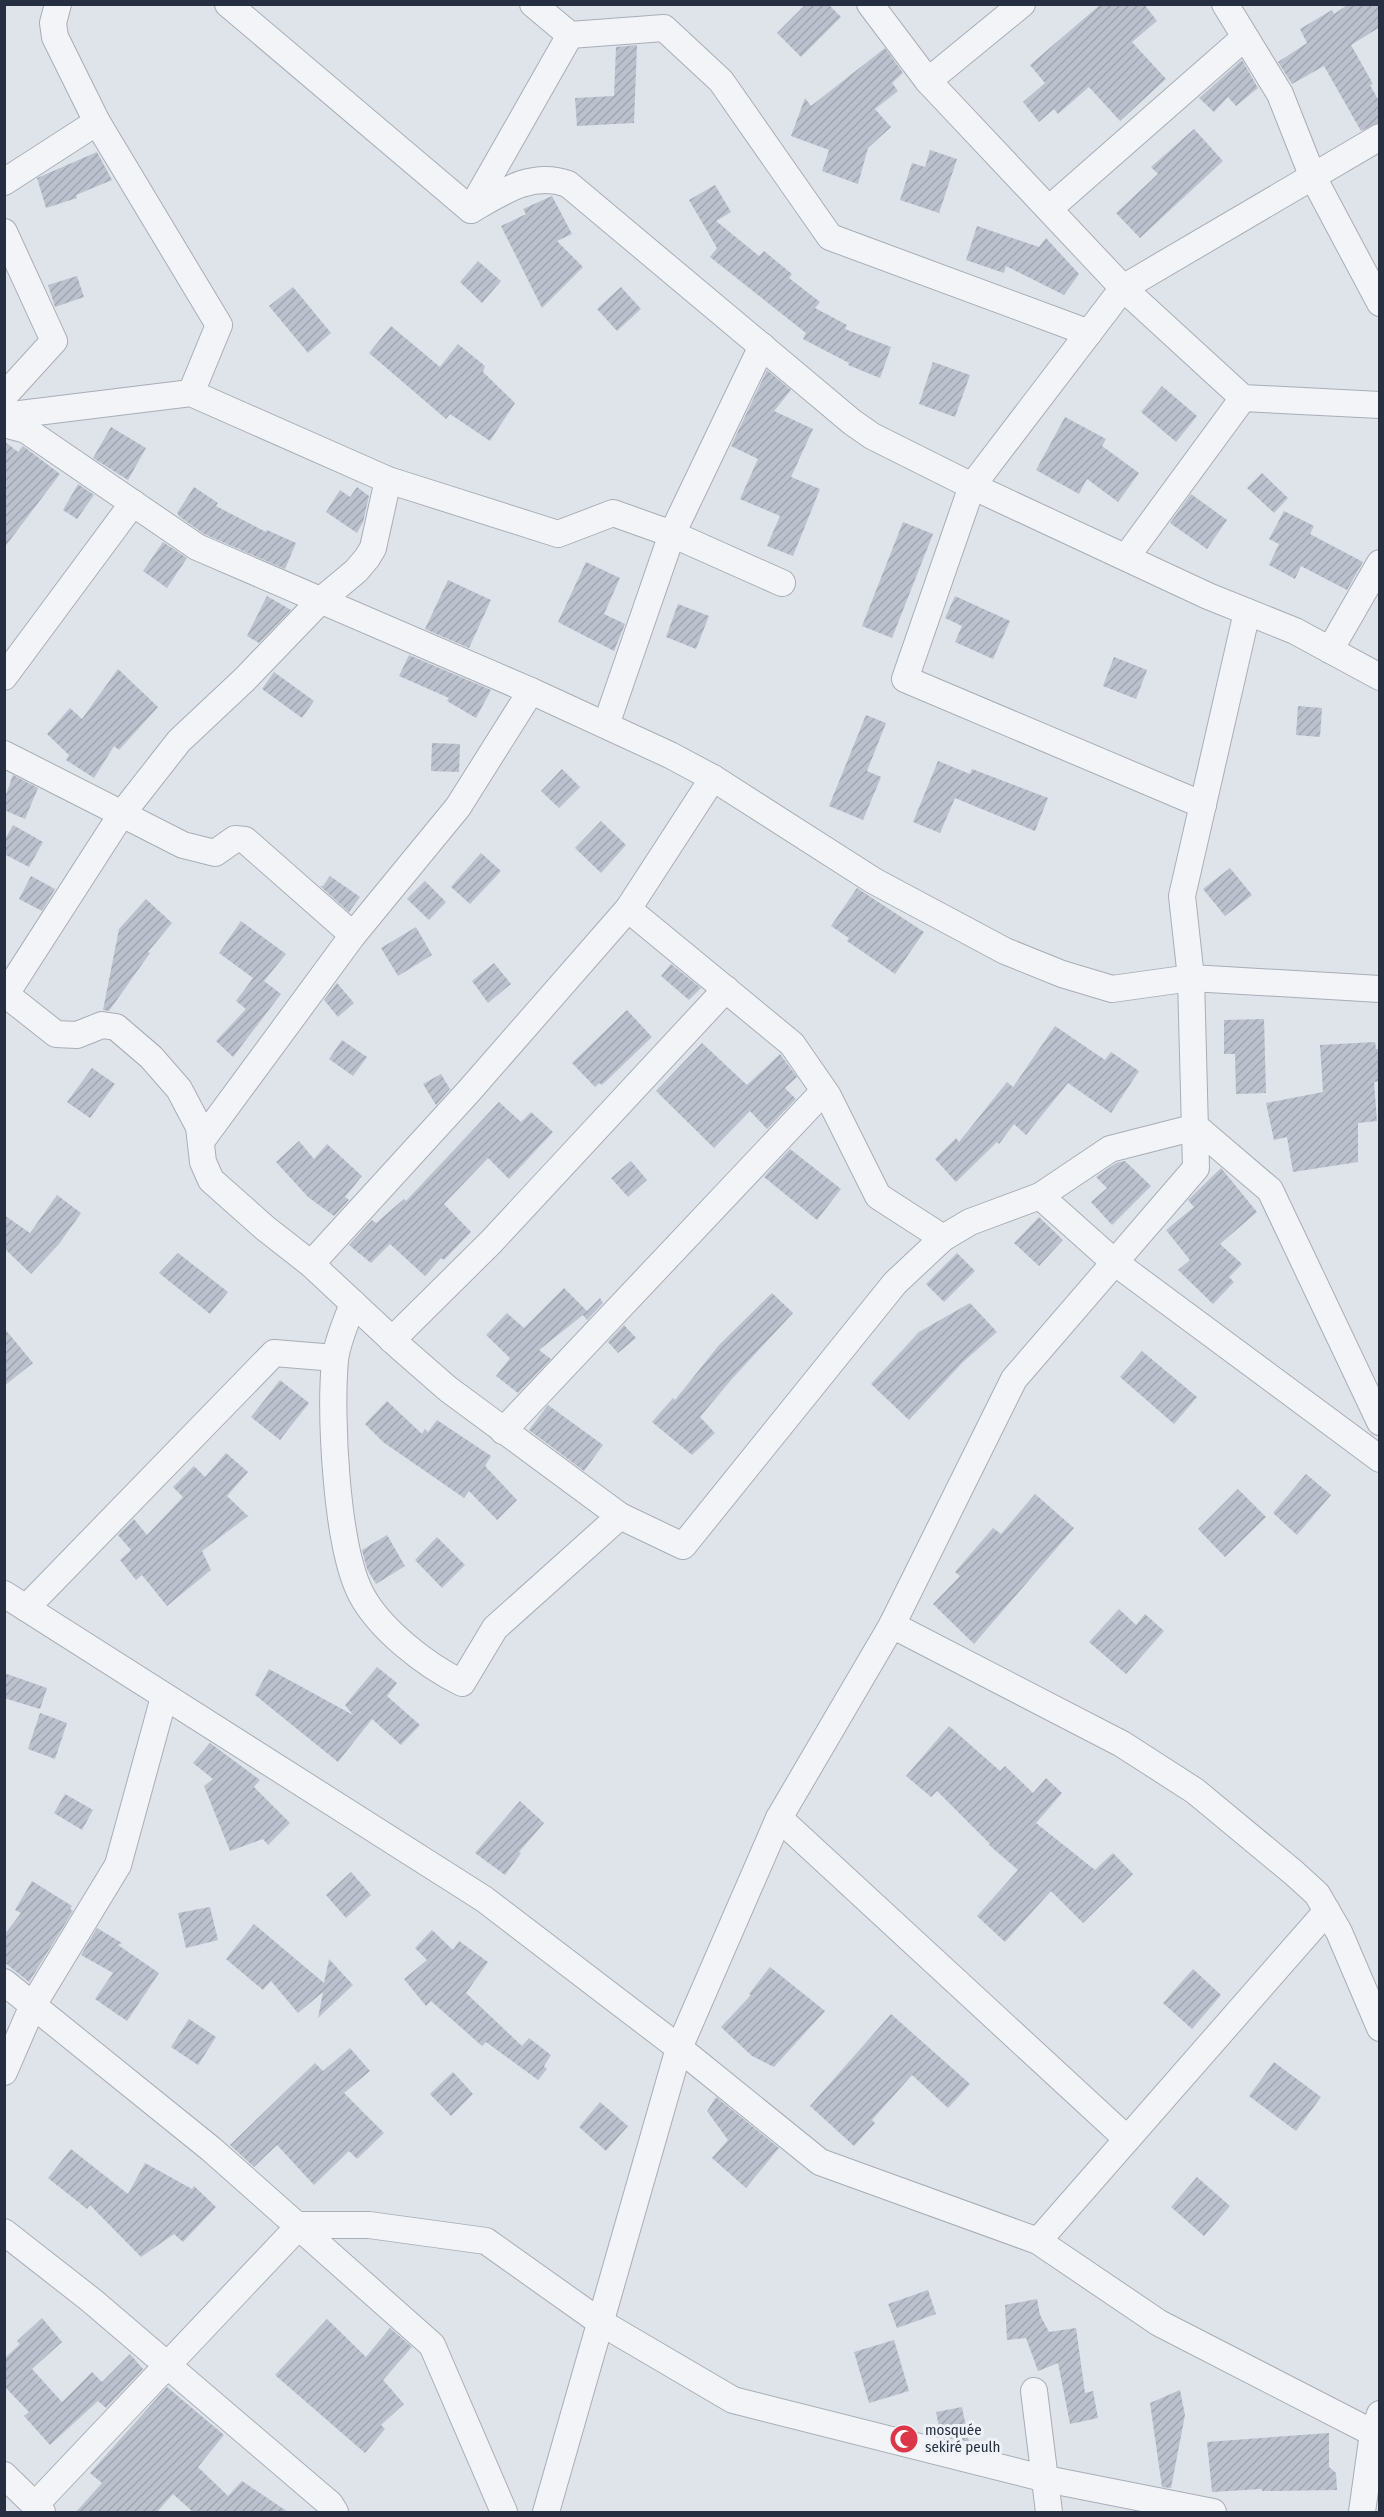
<svg xmlns="http://www.w3.org/2000/svg" width="1384" height="2517" font-family="'Fira Sans Condensed',sans-serif">
<defs>
<pattern id="building-hatch" width="6" height="6" patternUnits="userSpaceOnUse" patternTransform="scale(1.5)"><rect width="6" height="6" fill="#bbc1cd"/><path d="M-1 1l2-2M0 6l6-6M5 7l2-2" fill="none" stroke="#a1a6b1"/></pattern>
</defs>
<rect width="100%" height="100%" fill="#dfe3ea"/>
<!-- building -->
<g fill="url(#building-hatch)">
<path d="M806,4H828L841,17L801,57L777,33Z"/>
<path d="M1101,4H1144L1157,21L1132,42L1166,79L1120,121L1089,87L1058,114L1054,109L1039,122L1023,102L1045,83L1030,65Z"/>
<path d="M1349,4H1380V27L1351,45L1373,84L1370,85L1380,103V122L1361,131L1324,66L1292,84L1278,62L1307,43L1300,29L1332,10L1334,14Z"/>
<path d="M637,45L634,123L577,126L575,98L614,96L616,47Z"/>
<path d="M885,48L903,73L892,83L898,91L875,109L891,127L868,148L858,184L822,171L829,150L791,136L805,98L811,106Z"/>
<path d="M1242,60L1258,88L1236,106L1228,97L1214,112L1199,98Z"/>
<path d="M1194,129L1223,161L1140,238L1116,213L1158,174L1151,167Z"/>
<path d="M930,150L957,159L939,213L900,200L912,163L925,167Z"/>
<path d="M97,152L112,180L76,195L77,198L46,208L37,178Z"/>
<path d="M715,185L731,212L716,221L759,256L764,251L792,274L789,278L820,302L815,308L847,325L845,329L891,347L880,378L848,365L849,363L803,339L806,333L710,257L717,248L689,200Z"/>
<path d="M552,196L572,234L557,241L583,267L542,308L501,226L526,214L523,209Z"/>
<path d="M977,226L1039,247L1046,238L1079,274L1064,295L1006,266L1004,273L966,260Z"/>
<path d="M478,261L501,281L482,303L460,282Z"/>
<path d="M77,276L84,297L55,307L48,285Z"/>
<path d="M293,287L331,333L308,353L269,306Z"/>
<path d="M621,287L641,309L617,331L597,309Z"/>
<path d="M391,326L440,367L458,344L485,366L483,372L515,403L490,441L450,414L446,419L369,353Z"/>
<path d="M933,362L970,375L955,417L919,404Z"/>
<path d="M767,370L791,390L774,411L813,429L791,477L820,489L793,556L767,546L780,516L740,499L758,459L731,446Z"/>
<path d="M1162,386L1197,416L1176,442L1141,412Z"/>
<path d="M1065,417L1106,439L1102,446L1139,473L1118,502L1087,479L1079,494L1036,470Z"/>
<path d="M111,427L146,448L128,480L93,458Z"/>
<path d="M4,441L18,452L23,446L60,474L4,548Z"/>
<path d="M1262,473L1288,498L1274,513L1247,488Z"/>
<path d="M78,484L94,495L77,519L63,510Z"/>
<path d="M194,487L218,503L216,506L266,532L267,530L296,543L285,569L204,534L180,517L177,513Z"/>
<path d="M357,487L369,496L363,522L357,533L326,512L340,490L350,497Z"/>
<path d="M1191,494L1227,520L1207,549L1170,523Z"/>
<path d="M1284,511L1314,526L1310,534L1363,562L1347,590L1301,566L1295,579L1269,565L1279,544L1269,539Z"/>
<path d="M903,522L933,534L892,638L862,626Z"/>
<path d="M163,542L187,558L167,588L143,571Z"/>
<path d="M586,562L620,578L604,614L625,624L614,651L558,622Z"/>
<path d="M448,580L491,600L469,648L425,629Z"/>
<path d="M267,596L291,610L259,643L247,636Z"/>
<path d="M955,596L1010,621L993,659L955,642L962,626L945,618Z"/>
<path d="M678,604L709,616L696,649L666,637Z"/>
<path d="M409,655L491,690L476,718L447,701L449,698L399,676Z"/>
<path d="M1114,657L1147,670L1136,699L1103,686Z"/>
<path d="M118,669L158,707L119,750L114,746L94,778L66,760L69,755L47,734L70,708L82,719Z"/>
<path d="M274,672L314,701L302,718L262,689Z"/>
<path d="M1298,706L1322,708L1320,737L1296,735Z"/>
<path d="M866,715L886,723L867,771L881,777L863,820L829,806Z"/>
<path d="M432,743L460,744L459,772L431,771Z"/>
<path d="M938,761L970,774L972,769L1048,798L1035,831L955,798L940,833L913,822Z"/>
<path d="M562,769L580,787L559,808L541,791Z"/>
<path d="M13,775L38,788L25,819L4,810V800Z"/>
<path d="M601,821L626,845L601,873L575,848Z"/>
<path d="M13,825L43,842L29,867L4,854V841Z"/>
<path d="M481,853L501,871L470,904L451,887Z"/>
<path d="M1230,868L1252,895L1225,916L1203,889Z"/>
<path d="M31,876L55,889L42,911L19,899Z"/>
<path d="M330,876L360,897L349,912L320,886H323Z"/>
<path d="M425,881L446,902L429,920L407,899Z"/>
<path d="M857,888L924,932L895,974L847,941L849,938L831,926Z"/>
<path d="M146,899L172,923L148,952L150,953L109,1011L103,1010L119,929Z"/>
<path d="M241,921L286,954L264,981L281,994L233,1057L216,1041L246,1009L236,1001L253,978L219,953Z"/>
<path d="M416,927L432,955L398,976L381,948Z"/>
<path d="M494,963L511,984L488,1003L472,981Z"/>
<path d="M671,964L701,988L689,1000L661,976Z"/>
<path d="M337,983L354,1003L338,1017L324,1000Z"/>
<path d="M627,1010L652,1037L602,1085L599,1083L595,1087L572,1063Z"/>
<path d="M1264,1019L1266,1093L1236,1094L1235,1054H1224V1020Z"/>
<path d="M1055,1026L1105,1060L1111,1052L1139,1071L1111,1113L1068,1083L1026,1135L1014,1124L999,1144L997,1142L956,1182L935,1159L956,1138L959,1142L1007,1082L1013,1087Z"/>
<path d="M342,1040L367,1057L353,1076L329,1059Z"/>
<path d="M1375,1042L1376,1049H1380V1081L1374,1082L1377,1121L1358,1123V1162L1293,1172L1287,1137L1274,1140L1266,1103L1323,1092L1320,1045Z"/>
<path d="M702,1043L747,1085L780,1054L797,1077L785,1088L796,1099L767,1129L750,1111L714,1148L656,1091Z"/>
<path d="M92,1068L115,1084L90,1118L67,1102Z"/>
<path d="M441,1074L450,1089L436,1105L423,1084Z"/>
<path d="M499,1102L521,1122L531,1112L553,1132L509,1179L488,1158L444,1204L471,1232L444,1260L441,1258L425,1276L390,1244L371,1263L349,1245L372,1220L376,1223L404,1199L406,1201Z"/>
<path d="M299,1141L314,1159L327,1144L362,1176L345,1197L349,1200L334,1216L308,1197L276,1162Z"/>
<path d="M790,1149L841,1189L817,1220L764,1177Z"/>
<path d="M631,1161L647,1180L628,1197L611,1178Z"/>
<path d="M1125,1161L1151,1186L1112,1225L1091,1202L1107,1188L1096,1177L1116,1163Z"/>
<path d="M1221,1168L1257,1212L1220,1244L1242,1264L1229,1277L1234,1282L1213,1304L1178,1270L1190,1260L1166,1230L1194,1207L1188,1200Z"/>
<path d="M57,1195L81,1213L59,1244L31,1274L4,1248V1215L30,1233Z"/>
<path d="M1039,1217L1063,1240L1039,1266L1014,1243Z"/>
<path d="M178,1253L228,1292L210,1314L159,1273Z"/>
<path d="M957,1253L975,1271L944,1302L926,1284Z"/>
<path d="M564,1288L587,1311L600,1298L603,1303L587,1320L583,1315L539,1350L551,1359L518,1393L496,1376L510,1358L486,1335L507,1313L524,1328Z"/>
<path d="M772,1293L793,1313L731,1380L700,1417L715,1433L692,1455L652,1422L673,1398L675,1400L719,1345Z"/>
<path d="M970,1303L997,1332L963,1362L909,1420L871,1384L919,1332Z"/>
<path d="M624,1325L636,1338L618,1353L608,1342Z"/>
<path d="M4,1328L33,1363L4,1386Z"/>
<path d="M1142,1351L1197,1397L1174,1424L1120,1377Z"/>
<path d="M280,1380L309,1403L280,1440L251,1417Z"/>
<path d="M387,1401L422,1434L425,1429L428,1432L437,1420L491,1456L485,1466L517,1500L497,1520L469,1491L464,1498L383,1442L365,1424Z"/>
<path d="M548,1405L603,1445L584,1471L529,1430Z"/>
<path d="M226,1453L248,1472L227,1496L248,1516L202,1551L211,1570L167,1606L142,1575L136,1580L120,1560L131,1550L118,1535L134,1519L147,1535L183,1497L173,1487L194,1466L205,1477Z"/>
<path d="M1306,1474L1331,1495L1297,1535L1273,1513Z"/>
<path d="M1238,1489L1266,1517L1225,1557L1198,1529Z"/>
<path d="M1035,1494L1074,1528L974,1644L933,1604L960,1576L955,1572L993,1528L1001,1534Z"/>
<path d="M387,1535L405,1566L376,1584L367,1569L362,1550Z"/>
<path d="M437,1537L465,1565L442,1588L415,1560Z"/>
<path d="M1119,1609L1136,1625L1145,1614L1164,1631L1126,1674L1089,1642Z"/>
<path d="M377,1667L397,1683L387,1696L420,1725L401,1745L372,1719L338,1762L255,1695L269,1669L353,1715L345,1705Z"/>
<path d="M4,1673L47,1688L40,1709L4,1698Z"/>
<path d="M40,1713L67,1723L55,1759L28,1749Z"/>
<path d="M949,1726L1000,1771L1005,1766L1033,1793L1046,1778L1062,1793L1036,1823L1095,1870L1113,1853L1133,1874L1083,1923L1051,1891L1005,1942L977,1916L1018,1870L989,1845L990,1844L937,1791L931,1797L906,1776Z"/>
<path d="M210,1743L260,1780L254,1787L290,1823L268,1845L263,1839L230,1851L204,1786L213,1779L193,1763Z"/>
<path d="M65,1794L93,1810L82,1830L54,1813Z"/>
<path d="M520,1801L544,1823L519,1852L521,1853L505,1875L475,1853Z"/>
<path d="M351,1872L371,1895L346,1918L326,1895Z"/>
<path d="M32,1881L72,1906L70,1909L73,1911L29,1982L4,1962V1935L21,1913L15,1910Z"/>
<path d="M210,1907L218,1940L186,1948L178,1913Z"/>
<path d="M254,1924L324,1983L329,1959L353,1985L318,2018L323,1992L298,2013L271,1981L263,1990L226,1959Z"/>
<path d="M97,1928L122,1943L118,1945L159,1973L127,2021L95,1999L113,1973L81,1955Z"/>
<path d="M432,1930L453,1950L459,1941L488,1962L466,1993L522,2046L529,2038L551,2055L544,2066L547,2069L538,2080L486,2042L482,2046L431,2001L426,2006L404,1979L427,1960L415,1948Z"/>
<path d="M770,1967L825,2011L774,2067L752,2056L721,2027L751,1995L749,1994Z"/>
<path d="M1193,1969L1221,1995L1192,2029L1163,2003Z"/>
<path d="M891,2014L970,2084L948,2108L912,2075L872,2120L875,2123L854,2146L810,2106Z"/>
<path d="M189,2019L216,2037L198,2065L171,2047Z"/>
<path d="M350,2048L370,2071L344,2093L384,2133L357,2159L349,2151L314,2185L277,2145L254,2167L230,2145L315,2063L323,2071Z"/>
<path d="M1274,2062L1321,2097L1296,2131L1249,2096Z"/>
<path d="M453,2072L473,2094L451,2116L430,2094Z"/>
<path d="M716,2097L779,2148L746,2188L712,2158L728,2140L707,2111Z"/>
<path d="M600,2102L628,2126L606,2151L579,2127Z"/>
<path d="M71,2149L128,2194L145,2163L192,2189L194,2186L216,2207L183,2242L174,2234L141,2257L90,2205L87,2209L48,2178Z"/>
<path d="M1197,2177L1230,2206L1204,2236L1171,2207Z"/>
<path d="M928,2290L936,2314L897,2328L888,2304Z"/>
<path d="M1037,2299L1040,2315L1049,2332L1076,2328L1085,2393L1093,2391L1098,2418L1070,2424L1058,2363L1038,2371L1026,2338L1007,2340L1005,2305Z"/>
<path d="M42,2318L62,2342L32,2369L62,2402L92,2372L102,2382L130,2354L143,2369L106,2408L98,2401L50,2445L24,2416L29,2412L4,2386V2359L20,2344L17,2341Z"/>
<path d="M327,2319L366,2357L390,2328L412,2347L383,2380L404,2404L381,2425L385,2429L365,2453L275,2375Z"/>
<path d="M894,2340L909,2391L869,2403L854,2352Z"/>
<path d="M167,2387L224,2435L198,2467L228,2496L242,2481L288,2512H193L173,2494L157,2512H76L102,2483L90,2473Z"/>
<path d="M1180,2390L1185,2415L1171,2488L1162,2487L1150,2403Z"/>
<path d="M962,2407L969,2442L941,2437L936,2412Z"/>
<path d="M1329,2433V2467L1336,2473L1337,2490L1262,2491V2489L1212,2492L1207,2442Z"/>
</g>
<g fill="none" stroke-linecap="round" stroke-linejoin="round">
<!-- minor casing -->
<g stroke="#a8adb8" stroke-width="28">
<g id="minor">
<path d="M58,4L53,23L55,37L97,122L219,325L191,393"/>
<path d="M228,4L471,210"/>
<path d="M533,4L570,35L664,28L721,81L830,237L1089,333"/>
<path d="M870,4L928,81L1123,288L1243,398L1380,405"/>
<path d="M1225,4L1280,94L1312,175L1380,303"/>
<path d="M928,81L1022,4"/>
<path d="M4,182L97,122"/>
<path d="M471,209L570,35"/>
<path d="M1049,209L1244,38"/>
<path d="M471,210C502,192 532,171 568,184L852,422L872,436L972,486L1208,596L1295,631L1380,677"/>
<path d="M4,232L54,341L4,396"/>
<path d="M4,416L191,393L388,480L558,534L613,513L672,534L782,583"/>
<path d="M4,424L26,430L197,547L531,691"/>
<path d="M1127,556L1243,398"/>
<path d="M1330,650L1380,563"/>
<path d="M4,677L133,503"/>
<path d="M606,725L672,534L762,346"/>
<path d="M4,754L183,845L215,853L235,839L245,840L353,935L202,1140"/>
<path d="M1203,805L905,679L972,486L1123,288L1380,137"/>
<path d="M353,935L458,807L531,691L670,755L713,778L874,881L1005,951L1062,974L1112,989L1191,978L1380,989"/>
<path d="M4,993L56,1034L77,1035L102,1025L116,1027L151,1057L179,1089L199,1127L203,1162L211,1180L265,1228L311,1264L401,1348L448,1389L620,1516L683,1546L895,1283L943,1238L878,1196L828,1096L792,1044L628,909"/>
<path d="M4,997L121,815L179,741L245,679L320,601L356,571L367,558L373,548L388,480"/>
<path d="M1040,1196L1113,1261L1380,1459"/>
<path d="M943,1238L970,1222L1040,1196L1110,1149L1196,1127L1270,1190L1380,1422"/>
<path d="M311,1264L469,1091L628,909L713,778"/>
<path d="M353,1303C347,1321 337,1341 335,1360C330,1415 336,1546 361,1594C380,1630 427,1666 462,1683L495,1628L620,1516"/>
<path d="M392,1340L491,1242L726,989"/>
<path d="M503,1431L824,1091"/>
<path d="M4,1594L484,1899L679,2048L820,2162L1038,2241L1159,2323L1373,2433L1380,2440"/>
<path d="M26,1608L274,1353L335,1358"/>
<path d="M892,1625L1122,1744L1195,1791L1294,1873L1317,1894L1339,1932L1380,2028"/>
<path d="M779,1818L1127,2139"/>
<path d="M4,1982L211,2149L432,2345L504,2512"/>
<path d="M4,2072L33,2005L118,1865L164,1697"/>
<path d="M4,2232L91,2300L330,2504L335,2512"/>
<path d="M1038,2241L1327,1911"/>
<path d="M1034,2391L1049,2512"/>
<path d="M4,2475L42,2512"/>
<path d="M35,2505L300,2225H369L486,2241L600,2322L733,2400L1046,2479L1213,2512"/>
<path d="M546,2512L679,2048L779,1818L892,1625L1014,1379L1196,1168L1191,978L1182,896L1247,612"/>
<path d="M1362,2512L1373,2433L1380,2414"/>
</g>
</g>
<!-- minor -->
<use href="#minor" stroke="#f2f4f7" stroke-width="26"/>
</g>
<!-- icons -->
<defs>
<g id="mosque-disc" transform="scale(1.5)"><circle r="9.5" fill="#db3749" stroke="#eef2f7"/><path d="M3.5-4.9A6 6 0 1 0 3.5 4.9A5 5 0 1 1 3.5-4.9Z" fill="#fff"/></g>
</defs>
<g fill-rule="evenodd">
<use href="#mosque-disc" x="904" y="2439"/>
</g>
<g text-anchor="middle" dominant-baseline="central" stroke-width="6" stroke-linejoin="round" paint-order="stroke">
<!-- poi labels -->
<g font-size="15" fill="#262f42" stroke="#eef2f7" text-anchor="start">
<text x="925" y="2430">mosquée<tspan x="925" dy="17">sekiré peulh</tspan></text>
</g>
</g>
<!-- border -->
<rect width="1384" height="2517" fill="none" stroke="#262f42" stroke-width="12"/>
</svg>
